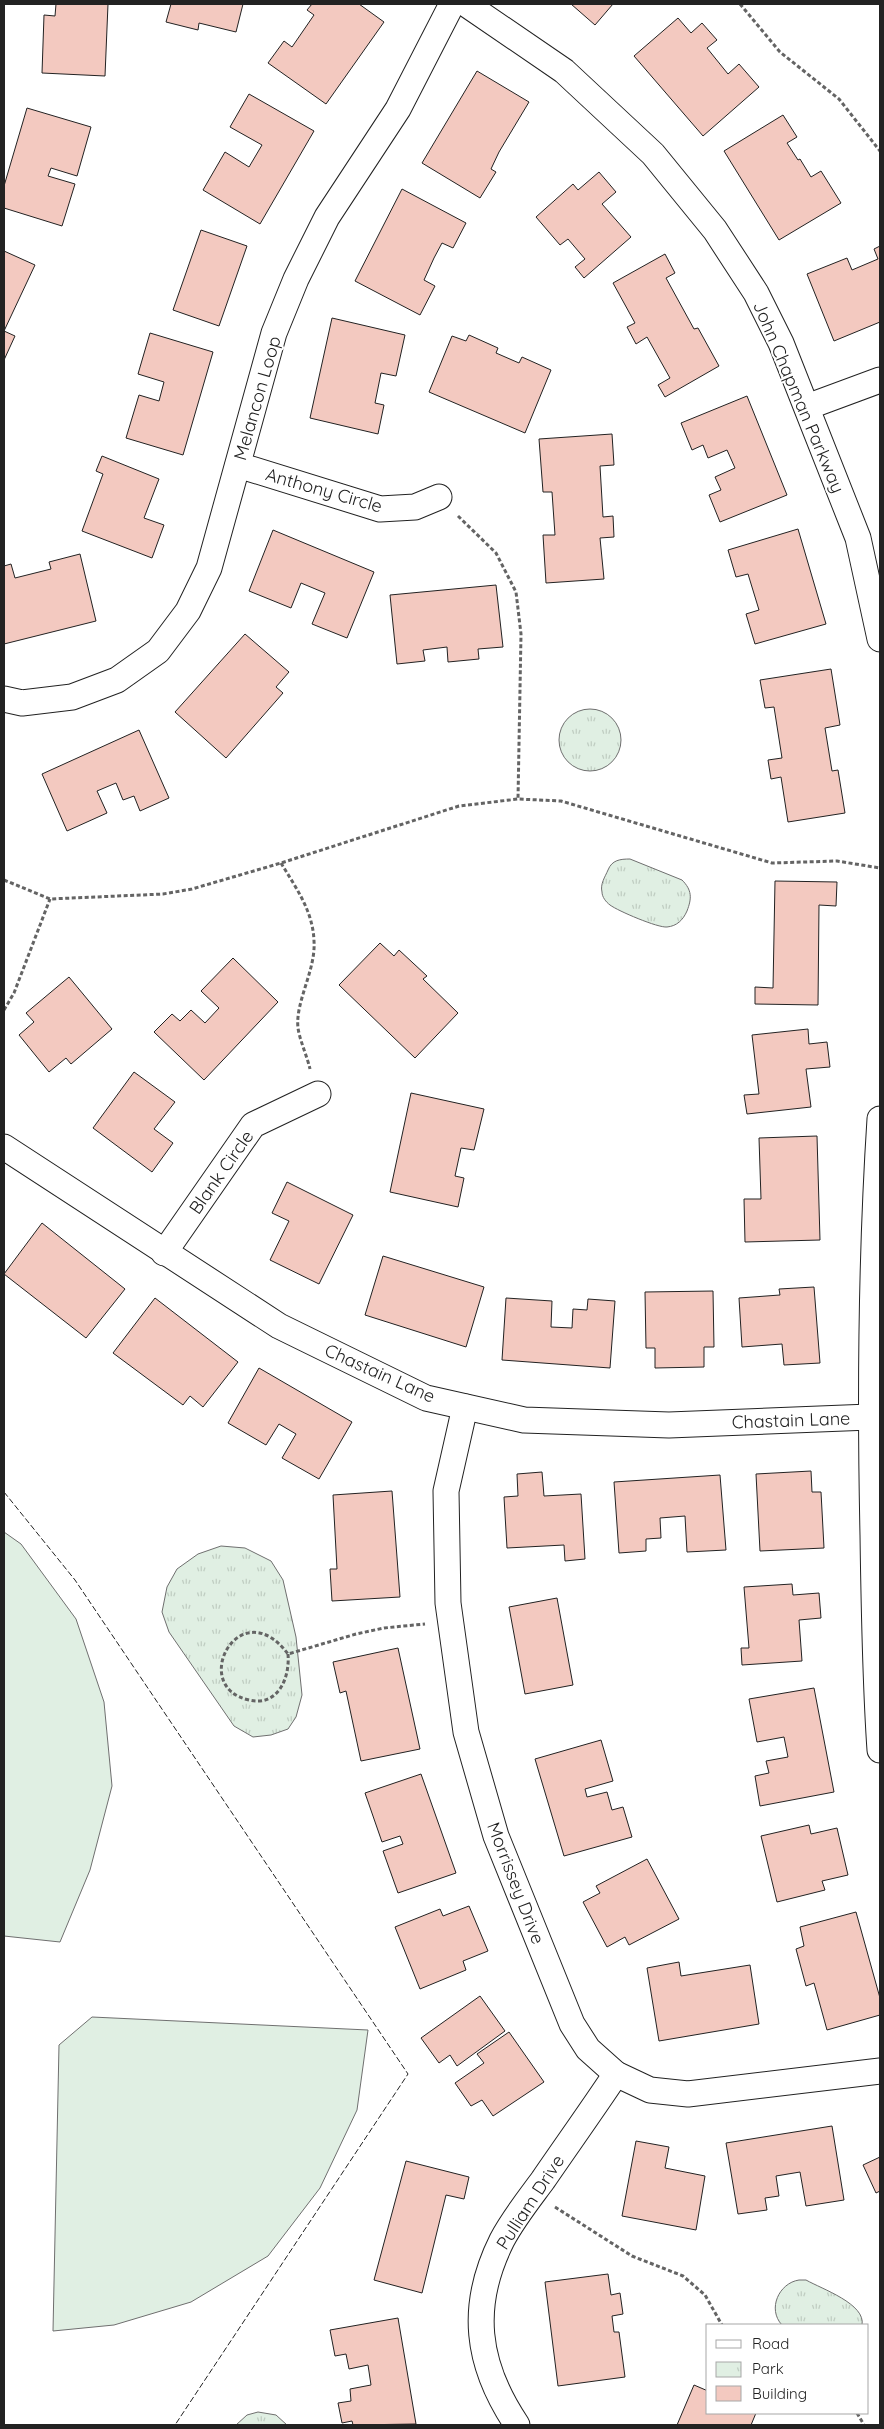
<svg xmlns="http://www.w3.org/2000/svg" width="884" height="2429" font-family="Quicksand,sans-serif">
<defs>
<pattern id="park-tufts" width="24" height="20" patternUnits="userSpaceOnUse" patternTransform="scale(1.25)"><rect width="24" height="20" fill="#e0efe3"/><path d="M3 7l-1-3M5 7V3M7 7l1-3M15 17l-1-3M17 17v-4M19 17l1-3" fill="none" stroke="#c0cdc2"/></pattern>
</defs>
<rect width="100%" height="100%" fill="#fff"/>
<!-- park -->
<g fill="url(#park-tufts)" stroke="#6f6f6f">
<circle cx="590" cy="740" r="31"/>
<path d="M630,859L682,880C692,890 692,898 687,911C683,920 677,926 667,927C658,928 618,911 610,905C606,902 602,897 602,892C600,884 605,877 608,870C612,860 620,859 630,859Z"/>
<path d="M221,1546L245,1548L271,1561L283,1580L296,1637L302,1695L296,1717L288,1729L271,1735L253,1737L234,1726L169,1632L162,1612L167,1587L177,1569L198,1554Z"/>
<path d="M799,2280H806C822,2289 866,2304 862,2325H782C767,2309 779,2283 799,2280Z"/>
<path d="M258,2412L276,2415L287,2425H236L247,2415Z"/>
</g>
<!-- garden -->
<g fill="#e0efe3" stroke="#6f6f6f">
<path d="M4,1532L21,1544L76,1619L104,1702L112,1786L90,1870L60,1942L4,1936Z"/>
<path d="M92,2017L368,2030L357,2110L320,2188L268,2256L191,2302L114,2325L53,2331L59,2045Z"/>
</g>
<!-- building -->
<g fill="#f3c9c0" stroke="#222">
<path d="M56,4H108L105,76L42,73L44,15L55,16Z"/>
<path d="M171,4H243L236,32L199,23L198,30L166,22Z"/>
<path d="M312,4H359L384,22L326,104L268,63L284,41L292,47L314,15L307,10Z"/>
<path d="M571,4H613L595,25Z"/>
<path d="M678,18L691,33L702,23L717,40L707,48L728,74L739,64L759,87L703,136L634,56Z"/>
<path d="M477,71L529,102L499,152L491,169L496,172L480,198L422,163Z"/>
<path d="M249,94L314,131L260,224L203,190L225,152L249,167L262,145L230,127Z"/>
<path d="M27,108L91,127L77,176L51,168L48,176L75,184L62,226L4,208V186Z"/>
<path d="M783,115L797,137L787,143L798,160L800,159L811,177L821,171L841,203L779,240L724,151Z"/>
<path d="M599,172L616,192L602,204L631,237L584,278L575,267L585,259L568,239L560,245L536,217L573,184L578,190Z"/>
<path d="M402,189L466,223L453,248L442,243L434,258L424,280L435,286L420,315L355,281Z"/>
<path d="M201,230L247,246L219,326L173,310Z"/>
<path d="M880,246V322L834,341L807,274L847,258L852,270L878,259L874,249Z"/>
<path d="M4,251L35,265L4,331L15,336L4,360Z"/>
<path d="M665,254L675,273L666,278L694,329L698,328L719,366L665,397L658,385L670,378L647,337L636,344L627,327L635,323L613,283Z"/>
<path d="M332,318L405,335L396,376L381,373L375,403L384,405L378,434L310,418Z"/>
<path d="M150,333L213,352L183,455L126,438L139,395L159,401L164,382L138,374Z"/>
<path d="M469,335L498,348L496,353L519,363L522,357L551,370L525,433L429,392L452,336L466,341Z"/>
<path d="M747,396L787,495L720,522L709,495L721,490L715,477L735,468L727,450L708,458L703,445L692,450L681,423Z"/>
<path d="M612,434L614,465L600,466L603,517L613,516L614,537L600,538L604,579L546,583L543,535H555L552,492H543L539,439Z"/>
<path d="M102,456L159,479L144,518L164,525L152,558L82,531L103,474L96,471Z"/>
<path d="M798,529L826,624L755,644L746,614L759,610L748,574L736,577L728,550Z"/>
<path d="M273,530L374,572L347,638L312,624L325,593L301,583L291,608L249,591Z"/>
<path d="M80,554L96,621L4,644V566L11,564L15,578L51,569L49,562Z"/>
<path d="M496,585L503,647L478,649L479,659L448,662L447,647L423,650L425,661L397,664L390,595Z"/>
<path d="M245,634L289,672L276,687L283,693L226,758L175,712Z"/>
<path d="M831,669L840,725L825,728L832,771L838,770L845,813L788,822L781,777L771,779L768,760L782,758L774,707L765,708L760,680Z"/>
<path d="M139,730L169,798L140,811L134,796L123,800L116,783L97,791L107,813L67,831L42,774Z"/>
<path d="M775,881L837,882L836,906L819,905L818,1005L755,1004V987L773,988Z"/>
<path d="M380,943L394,956L399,950L427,976L423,979L458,1013L415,1058L339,985Z"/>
<path d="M233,958L278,1002L204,1080L154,1032L172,1014L180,1021L191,1010L205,1023L219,1008L201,991Z"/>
<path d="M69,977L112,1029L71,1064L66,1058L49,1072L19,1035L34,1022L26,1013Z"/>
<path d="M808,1029L809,1044L827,1042L830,1067L806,1069L811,1107L747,1114L744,1095L759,1094L752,1035Z"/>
<path d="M134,1072L175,1102L154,1129L173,1143L152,1172L93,1128Z"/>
<path d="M411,1093L484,1109L474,1150L461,1148L455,1176L464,1178L458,1207L390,1192Z"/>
<path d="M817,1136L820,1240L745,1242L744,1199H761L759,1138Z"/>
<path d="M287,1182L353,1215L319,1284L270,1260L289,1221L272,1213Z"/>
<path d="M42,1223L125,1289L86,1338L4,1274Z"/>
<path d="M383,1256L484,1287L466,1347L365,1315Z"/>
<path d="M814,1287L820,1363L784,1365L782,1344L742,1347L739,1298L780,1295L779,1289Z"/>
<path d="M713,1291L714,1347H704V1367L655,1368V1348H646L645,1292Z"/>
<path d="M155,1298L238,1362L203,1407L190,1396L183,1405L113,1353Z"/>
<path d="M506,1298L552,1301L551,1327L572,1328L573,1309L587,1310L588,1299L615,1301L610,1368L502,1360Z"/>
<path d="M259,1368L352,1422L319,1479L282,1458L296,1434L279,1424L266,1445L228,1423Z"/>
<path d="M811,1471L812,1492H821L824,1548L760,1551L756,1474Z"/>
<path d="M542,1472L544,1496L581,1494L585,1559L565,1561L564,1545L507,1548L504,1497L518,1496L517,1474Z"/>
<path d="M720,1475L726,1550L687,1552L685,1516L660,1518L661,1538L646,1539V1551L619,1553L614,1482Z"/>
<path d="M392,1491L400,1597L332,1601L330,1569H337L333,1495Z"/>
<path d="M792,1584L793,1595L819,1593L821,1618L799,1620L802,1661L742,1665L741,1648H749L744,1587Z"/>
<path d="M557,1598L573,1685L525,1694L509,1607Z"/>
<path d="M398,1648L420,1749L361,1761L346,1691L340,1693L333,1662Z"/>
<path d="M814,1688L834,1792L760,1806L755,1776L769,1773L766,1761L788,1757L784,1737L757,1742L749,1699Z"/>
<path d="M601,1740L613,1781L585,1789L587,1797L607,1792L612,1810L623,1807L632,1837L564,1856L535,1759Z"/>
<path d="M421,1774L456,1873L398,1893L383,1851L403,1844L400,1836L382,1842L365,1793Z"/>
<path d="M809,1825L811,1834L837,1828L848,1875L822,1881L825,1890L777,1902L761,1836Z"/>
<path d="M647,1859L679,1919L629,1945L625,1937L607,1947L583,1902L600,1893L596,1886Z"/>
<path d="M469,1906L488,1951L463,1961L466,1970L420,1989L395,1927L440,1909L443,1916Z"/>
<path d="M856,1912L880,1998V2015L827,2030L814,1983L806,1986L796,1949L804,1946L800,1927Z"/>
<path d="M679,1962L681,1976L750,1965L759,2024L659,2041L647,1968Z"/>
<path d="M480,1996L505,2031L457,2066L450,2055L439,2063L421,2038Z"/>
<path d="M509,2032L544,2082L493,2116L482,2100L471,2106L455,2083L484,2063L477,2054Z"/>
<path d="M832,2126L844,2200L806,2206L800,2172L776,2176L779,2196L765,2198L767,2210L738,2214L726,2143Z"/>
<path d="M636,2141L669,2147L665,2168L705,2176L696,2230L622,2216Z"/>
<path d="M880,2157V2191L876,2193L863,2165Z"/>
<path d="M406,2161L469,2177L464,2199L446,2195L422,2293L374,2280Z"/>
<path d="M608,2274L611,2295L620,2293L623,2314L612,2316L614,2332H619L625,2377L558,2386L545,2282Z"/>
<path d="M398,2318L416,2424L353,2425L352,2421L342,2423L338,2403L351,2401L350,2389L371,2385L368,2365L349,2369L346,2354L335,2356L330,2330Z"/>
<path d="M694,2385L708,2391V2413H756L751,2425H677Z"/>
</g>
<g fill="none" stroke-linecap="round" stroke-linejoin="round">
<!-- minor casing -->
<g stroke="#222" stroke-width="27">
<g id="minor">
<path d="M466,4L564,71L653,154L715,230L756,293L781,343L858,538L880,639"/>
<path d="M807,407L880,380"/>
<path d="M238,465L380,509L415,507L439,497"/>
<path d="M4,699L22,703L72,697L117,680L158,651L188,611L209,568L274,333L296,279L327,217L398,109L452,4"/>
<path d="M880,1119C871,1257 870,1396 873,1535C874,1606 875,1678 880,1750"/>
<path d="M4,1147L279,1326L426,1398L524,1420L669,1425L870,1417"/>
<path d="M164,1253L253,1125L318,1094"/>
<path d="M465,1407L446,1491L448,1603L466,1732L496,1836L572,2024L588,2049L616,2074L650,2090L688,2094L880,2071"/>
<path d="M517,2425C476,2364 469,2306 502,2240C513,2219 529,2199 543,2180C567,2145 592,2110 616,2074"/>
</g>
</g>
<!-- path -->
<g stroke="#646464" stroke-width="3" stroke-dasharray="4 2.5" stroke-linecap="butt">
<path d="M740,4L780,52L839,99L880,151"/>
<path d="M458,516L496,553L516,592L521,634L518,799"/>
<path d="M281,863C296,888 313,911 314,941C316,970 295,1002 298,1028C300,1041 307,1056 310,1069"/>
<path d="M4,880L50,899L163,894L192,889L281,863L459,806L518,799L561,801L772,863L837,861L880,868"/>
<path d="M4,1010L14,993L50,899"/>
<path d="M288,1654C290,1678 278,1707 249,1700C188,1687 240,1590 288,1654L356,1634L384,1628L425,1624"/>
<path d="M555,2207L632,2256L683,2276L705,2295L722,2325"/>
<path d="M857,2413L864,2425"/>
</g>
<!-- minor -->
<use href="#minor" stroke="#fff" stroke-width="25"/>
<!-- fence -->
<path stroke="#222" stroke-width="1" stroke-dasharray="6 2.5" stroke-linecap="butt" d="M4,1492L75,1580L408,2074L175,2425"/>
</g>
<g text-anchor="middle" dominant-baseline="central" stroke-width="4" stroke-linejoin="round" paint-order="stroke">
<!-- street labels -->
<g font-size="18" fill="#222" stroke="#fff">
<text transform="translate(799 397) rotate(67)">John Chapman Parkway</text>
<text transform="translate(257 398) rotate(-74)">Melancon Loop</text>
<text transform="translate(324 490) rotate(16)">Anthony Circle</text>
<text transform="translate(221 1172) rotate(-55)">Blank Circle</text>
<text transform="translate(380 1373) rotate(24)">Chastain Lane</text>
<text transform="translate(791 1420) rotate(-2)">Chastain Lane</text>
<text transform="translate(516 1883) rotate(69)">Morrissey Drive</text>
<text transform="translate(530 2202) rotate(-57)">Pulliam Drive</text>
</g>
</g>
<!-- border -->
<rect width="884" height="2429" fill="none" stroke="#222222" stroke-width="10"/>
<!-- legend -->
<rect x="706" y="2324" width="162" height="90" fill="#ffffff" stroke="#a7a7a7"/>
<rect x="716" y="2340" width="25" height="8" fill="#ffffff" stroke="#a7a7a7"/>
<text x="752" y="2349" font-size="15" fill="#222222">Road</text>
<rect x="716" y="2362" width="25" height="15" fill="url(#park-tufts)" stroke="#a7a7a7"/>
<text x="752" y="2374" font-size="15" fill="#222222">Park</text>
<rect x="716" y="2386" width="25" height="15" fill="#f3c9c0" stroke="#a7a7a7"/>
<text x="752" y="2399" font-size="15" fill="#222222">Building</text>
</svg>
